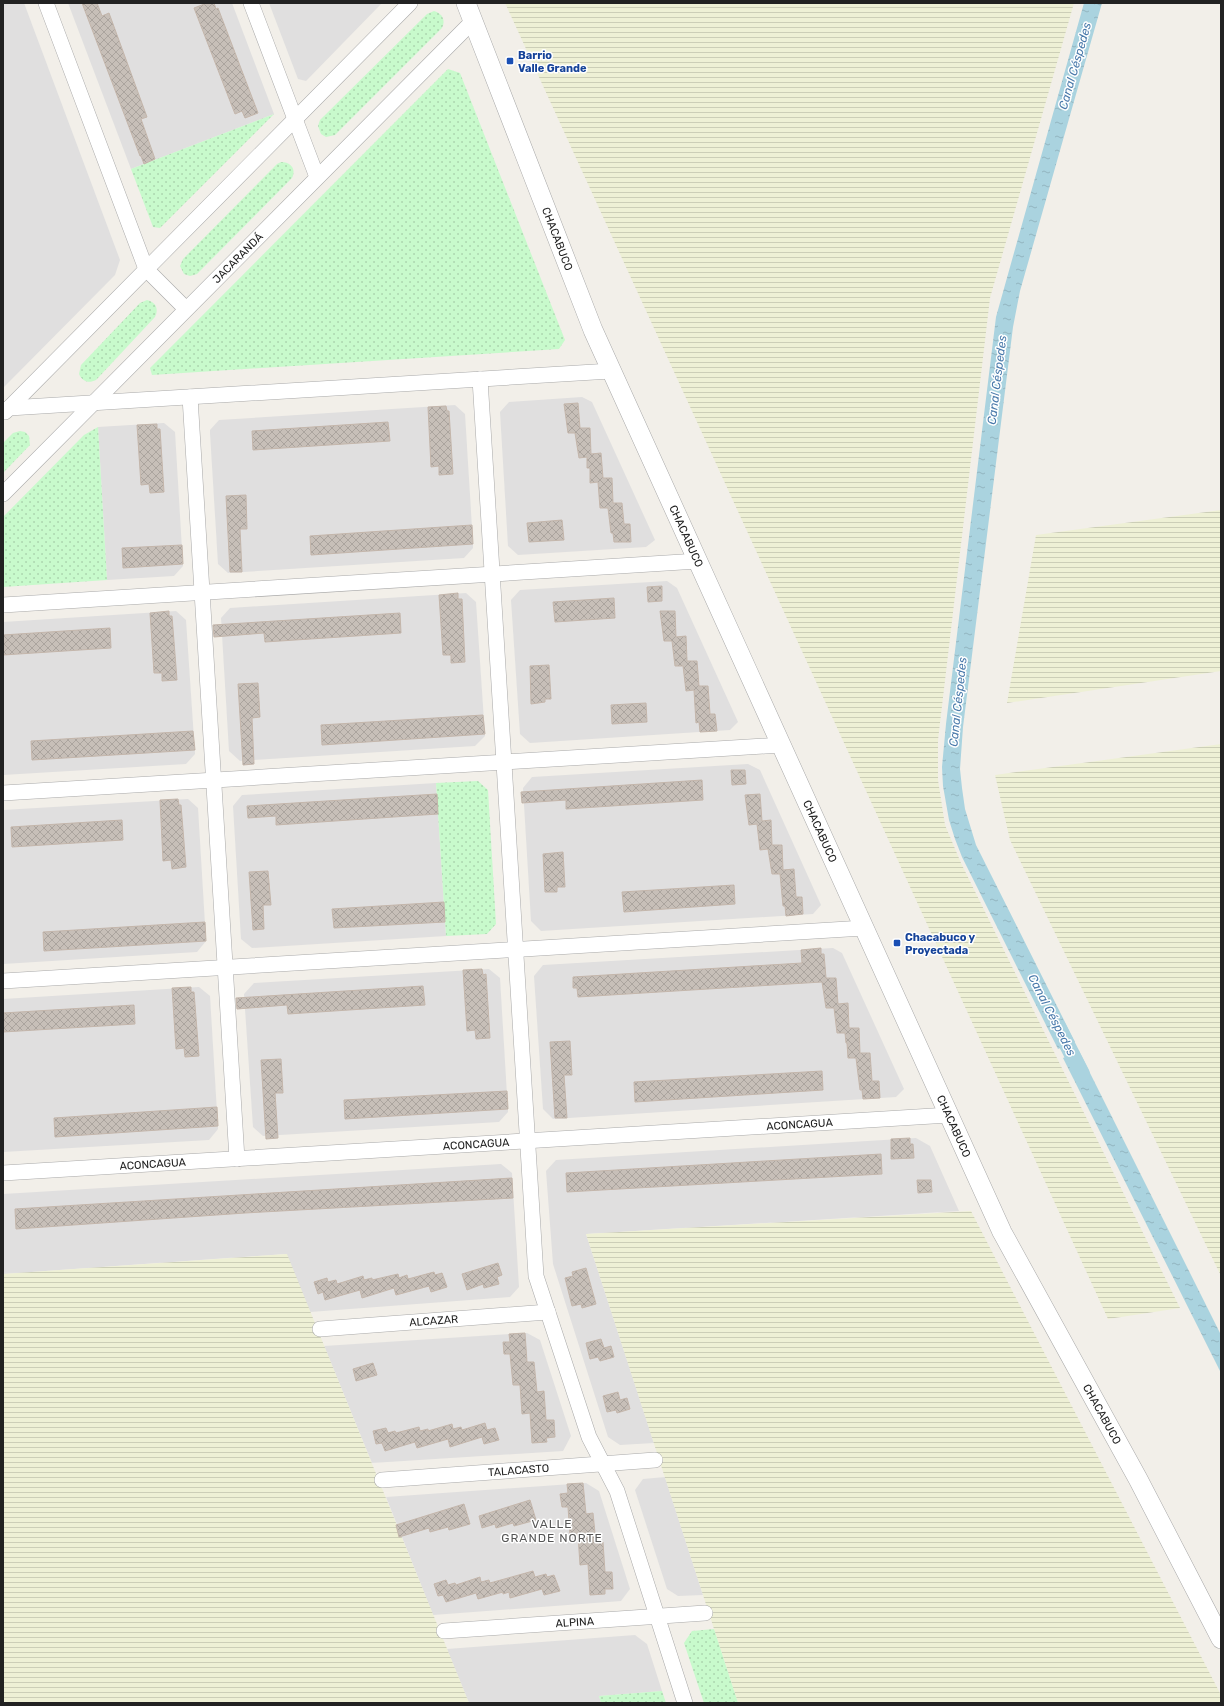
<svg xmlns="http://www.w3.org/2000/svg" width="1224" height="1706" font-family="Rubik,sans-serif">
<defs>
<pattern id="farmland-rules" width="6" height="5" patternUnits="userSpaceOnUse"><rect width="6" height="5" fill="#eef0d5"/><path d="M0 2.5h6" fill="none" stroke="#ccceb7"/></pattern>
<pattern id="park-dots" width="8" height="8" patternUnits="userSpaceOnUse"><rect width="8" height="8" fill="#c8facc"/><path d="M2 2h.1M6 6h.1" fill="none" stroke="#acd6af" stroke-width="1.8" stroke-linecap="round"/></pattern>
<pattern id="water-ripples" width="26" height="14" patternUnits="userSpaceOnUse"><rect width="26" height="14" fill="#aad3df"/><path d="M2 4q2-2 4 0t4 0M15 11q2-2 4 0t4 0" fill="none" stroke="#92b5bf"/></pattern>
<pattern id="building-cross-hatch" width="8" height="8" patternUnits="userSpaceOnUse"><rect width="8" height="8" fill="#c7bfb8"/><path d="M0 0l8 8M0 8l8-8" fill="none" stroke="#aba49e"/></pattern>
</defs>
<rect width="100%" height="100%" fill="#f2efe9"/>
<!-- residential -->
<g fill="#e0dfdf">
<path d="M3,3H24L120,260L115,275L3,388Z"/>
<path d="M68,3H232L274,114L131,169Z"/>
<path d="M269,3H382L306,81L298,79Z"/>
<path d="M582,397L592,402L655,540L646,547L518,555L508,546L500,412L509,402Z"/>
<path d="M455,405L465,414L473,544V548L464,558L228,573L218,564L210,433V430L219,420Z"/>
<path d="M164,423L175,432L183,566L174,576L107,580L98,427Z"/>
<path d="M667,581L677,588L738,722L730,730L530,743L520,734L511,600L520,590Z"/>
<path d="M466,593L476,602L485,736L475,746L240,761L229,751L221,618L230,608Z"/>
<path d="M176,611L186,620L195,754L186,764L3,775V622Z"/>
<path d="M748,764L760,770L821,905L813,914L541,931L531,921L523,788L532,777Z"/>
<path d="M436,783L446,936L252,948L241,939L233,806L242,795Z"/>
<path d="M188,799L198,808L206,941L197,952L3,964V810Z"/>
<path d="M833,948L842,953L904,1089L896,1097L553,1119L543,1109L534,976L543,965Z"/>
<path d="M489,969L500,978L508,1112L499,1122L263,1136L253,1127L244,994L254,983Z"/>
<path d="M199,987L210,996L218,1129L209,1140L3,1152V999Z"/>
<path d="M916,1138L930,1146L959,1211L586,1234L654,1443L620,1445L608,1437L553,1264L546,1171L556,1160Z"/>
<path d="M501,1164L512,1173L519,1287L510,1297L310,1312L286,1254L3,1274V1194Z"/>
<path d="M527,1333L540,1340L571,1436L563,1451L372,1463L324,1346Z"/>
<path d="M665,1477L703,1595L678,1596L667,1589L635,1490L643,1479Z"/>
<path d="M586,1483L599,1491L630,1589L621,1601L433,1615L386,1497Z"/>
<path d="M635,1635L647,1644L662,1691L599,1696L601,1703H469L447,1649Z"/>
</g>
<!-- farmland -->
<g fill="url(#farmland-rules)">
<path d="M505,3H1074L990,298L938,740V780L945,825L961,863L1180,1308L1108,1319Z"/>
<path d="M1221,510V671L1007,703L1036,535Z"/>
<path d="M1221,744V1276L1010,840L995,775Z"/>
<path d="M971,1211L1221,1695V1703H738L586,1234Z"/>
<path d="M287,1254L469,1703H3V1274Z"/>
</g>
<!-- park -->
<g fill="url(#park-dots)">
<path d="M434,11C442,13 446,20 442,28L335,135L326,137L321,134L318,126L320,120L427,14Z"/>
<path d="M448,69L460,73L565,340L559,349L152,375L150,368Z"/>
<path d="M274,114L160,228L153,227L131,169Z"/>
<path d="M281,162C292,162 296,170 292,178L197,274L190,276L184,274L180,266L183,259L277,164Z"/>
<path d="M147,300C156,302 159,309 155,317L96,380C88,384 82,381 79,374L81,365L140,303Z"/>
<path d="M98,427L107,580L3,587V517L84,435Z"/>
<path d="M20,431L25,432L29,436L30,445L3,473V443L13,433Z"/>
<path d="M478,781L488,790L496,924L487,934L446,936L436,783Z"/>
<path d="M714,1629L738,1703H704L684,1643L692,1631Z"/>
<path d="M662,1691L666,1703H601L599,1696Z"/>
</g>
<!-- water -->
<g fill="url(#water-ripples)">
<path d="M1084,3H1102L1020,291L1013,327L963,727L960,769L962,788L965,809L976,845L1075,1042L1058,1049L962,857L955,839L949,820L943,786L942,767L946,724L996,317Z"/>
<path d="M1079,1051L1221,1335V1373L1063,1058Z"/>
</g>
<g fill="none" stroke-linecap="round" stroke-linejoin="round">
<!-- canal -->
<path stroke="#aad3df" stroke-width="16" d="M1058,1027L1082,1074"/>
</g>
<!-- building -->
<g fill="url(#building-cross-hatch)" stroke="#c4b6ab">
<path d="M82,3H97L102,16L109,13L147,117L141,119L155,159L144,164L141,156H140Z"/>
<path d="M207,3H214L216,9L218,8L258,113L245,118L242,111L235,114L194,8Z"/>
<path d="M578,403L580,428H590L591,454L601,453L603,478H612L613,503H622L624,524H630L631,542H614L613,533H611L608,508H600L598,482L590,483V468H587V457L579,458L575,433H568L564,404Z"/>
<path d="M446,406L447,411H449L453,474L439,475V466L431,467L428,407Z"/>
<path d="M388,422L390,441L253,450L252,431Z"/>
<path d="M157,424V429H160L164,492L150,493L149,484L141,485L137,425Z"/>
<path d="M246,495L247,529H240L242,572H230L226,496Z"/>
<path d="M562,520L564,540L529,542L527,523Z"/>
<path d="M472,525L473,544L311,555L310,536Z"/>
<path d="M182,545L183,564L123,568L122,548Z"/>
<path d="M662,586V601L648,602L647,587Z"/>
<path d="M458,593V599H462L465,662L451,663V655H443L439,595Z"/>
<path d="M614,598L615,618L555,622L553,602Z"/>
<path d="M169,611V616H172L177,680L162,681V673H154L150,613Z"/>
<path d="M660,611H675L676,637L686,636L687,661H697L699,686H708L710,714H715L717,731L700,732L699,722L696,723L694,690L686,691L683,666H675L672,641H664Z"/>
<path d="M400,613L401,633L265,642L264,633L214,637L213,625Z"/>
<path d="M110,628L111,648L3,655V635Z"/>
<path d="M549,665L551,699H545V702L531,704L530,666Z"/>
<path d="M258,683L260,717L252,718L254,764L243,765L238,684Z"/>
<path d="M646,703L647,722L612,724L611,705Z"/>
<path d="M483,715L485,734L322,745L321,725Z"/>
<path d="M193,731L195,750L32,760L31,741Z"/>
<path d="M731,770H745L746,784L732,785Z"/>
<path d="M702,780L703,800L566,809V800L522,803L521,792Z"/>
<path d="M437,794L438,814L276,825V816L248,818L247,806Z"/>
<path d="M760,794L762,821L771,820L772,845H782L783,870L794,869L796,897H802L803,914L786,916L785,906H783L780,874H772L768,849L760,850L757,824L749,825L745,795Z"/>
<path d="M178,799L179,805H181L186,867L172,869L171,860L163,861L160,800Z"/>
<path d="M122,820L123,840L12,847L11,827Z"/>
<path d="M563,852L565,887H557V892H545L543,854Z"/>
<path d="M268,871L271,905H263L264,929L253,930L249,872Z"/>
<path d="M734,885L735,904L624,912L622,892Z"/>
<path d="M444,902L445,922L334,928L332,909Z"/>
<path d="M205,922L206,941L44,951L43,932Z"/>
<path d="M821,948V954H824L826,978H836L838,1004L848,1003L849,1028H859L860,1053H870L872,1081H879L880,1098L863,1099L862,1090H860L856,1058H848L847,1043H846L845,1033H837L834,1008H826L822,982L578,997L577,988H573V977L802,963L801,950Z"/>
<path d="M482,969L483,975L486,974L490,1038L476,1039L475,1030L467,1031L463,970Z"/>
<path d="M423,986L425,1005L288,1014L287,1005L237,1009L236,998Z"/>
<path d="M191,987V992H194L199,1056L185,1057L184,1048L176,1049L172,988Z"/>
<path d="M134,1005L135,1024L3,1032V1013Z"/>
<path d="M570,1041L572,1075H564L567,1118H555L550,1042Z"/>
<path d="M281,1059L283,1093H275L278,1138L266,1139L261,1060Z"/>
<path d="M822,1071L823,1090L635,1102L634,1082Z"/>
<path d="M507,1091L508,1109L345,1119L344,1100Z"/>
<path d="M217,1107L218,1126L55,1137L54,1118Z"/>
<path d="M910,1138V1144H913L914,1158L891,1159V1139Z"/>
<path d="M881,1154L882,1174L567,1192L566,1173Z"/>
<path d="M512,1178L513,1198L245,1213L16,1229L15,1209Z"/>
<path d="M917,1180H931L932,1192L918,1193Z"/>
<path d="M498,1263L502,1275L497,1277L499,1284L484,1288L483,1284L467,1290L462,1274Z"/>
<path d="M586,1268L596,1304L582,1308L581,1304L572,1306L565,1278L573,1276L572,1272Z"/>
<path d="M434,1272L435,1275L442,1273L447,1287L431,1292L429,1286L396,1295L394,1288L362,1298L360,1290L325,1300L323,1292L318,1294L314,1282L327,1278L328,1282L336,1280L337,1284L363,1276L364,1280L372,1278V1280L398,1274L399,1278L407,1275L408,1279Z"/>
<path d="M525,1333L527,1362H534L537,1392L544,1391L546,1420H554L555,1437L546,1438L547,1442L532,1443L530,1413L522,1414L520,1385H513L510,1354H504L503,1342H510L509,1334Z"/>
<path d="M601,1339L604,1348L611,1346L614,1357L600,1361L598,1357L590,1359L586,1343Z"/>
<path d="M373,1363L377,1375L356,1381L353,1369Z"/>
<path d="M618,1392L620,1400L627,1398L630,1409L617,1413L616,1410L607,1412L603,1396Z"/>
<path d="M485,1423L487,1430L495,1428L499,1440L484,1444L482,1437L450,1447L448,1439L417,1448L415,1442L385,1451L382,1443L376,1444L373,1431L386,1428L388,1433L395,1431L396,1433L419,1427L420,1431L428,1429V1431L452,1424L453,1429L461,1427L462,1430Z"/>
<path d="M583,1483L586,1514L593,1513L596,1543L603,1542L605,1572H612L613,1589H605V1594L590,1595L588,1564L580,1565L578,1535L570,1536L568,1507H562L560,1494L568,1493L567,1484Z"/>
<path d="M530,1500L536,1520L514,1526L513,1523L496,1528L495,1524L482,1528L479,1516Z"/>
<path d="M464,1504L470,1524L449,1530L448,1527L430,1532L429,1528L399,1537L396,1525Z"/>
<path d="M533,1571L535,1577L546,1574L547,1577L554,1575L560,1591L544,1595L542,1589L510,1598L509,1592L503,1594V1592L478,1599L476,1593L446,1602L443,1595L438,1596L434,1584L446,1580L448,1585L455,1583L456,1585L480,1577L481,1582L489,1580L490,1583Z"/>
</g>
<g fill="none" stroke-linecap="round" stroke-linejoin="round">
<!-- minor casing -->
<g stroke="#a9a9a9" stroke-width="16">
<g id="minor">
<path d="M46,3L146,269L186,309"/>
<path d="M251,3L317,177"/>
<path d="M480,379L536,1276L589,1437L617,1491L685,1703"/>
<path d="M190,397L237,1159"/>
<path d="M9,408L611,371"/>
<path d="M5,412L410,3"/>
<path id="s1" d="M3,494L473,21"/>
<path d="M3,605L698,561"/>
<path d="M3,793L781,745"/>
<path d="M3,981L864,928"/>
<path id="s2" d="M3,1173L949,1115"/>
<path id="s3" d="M320,1329L548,1312"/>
<path id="s4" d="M382,1480L655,1460"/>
<path id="s5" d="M444,1631L705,1613"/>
</g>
</g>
<!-- tertiary casing -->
<g stroke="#a9a9a9" stroke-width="20">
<g id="tertiary">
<path id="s6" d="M466,3L593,330L1002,1232L1138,1479L1221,1639"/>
</g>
</g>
<!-- minor -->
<use href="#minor" stroke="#fff" stroke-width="15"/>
<!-- tertiary -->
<use href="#tertiary" stroke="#fff" stroke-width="19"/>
</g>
<!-- markers -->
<g fill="#1a4fb4" stroke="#fff" stroke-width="1.5">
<rect x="506" y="57" width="8" height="8" rx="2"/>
<rect x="893" y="939" width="8" height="8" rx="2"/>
</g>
<g text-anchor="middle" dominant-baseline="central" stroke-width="3" stroke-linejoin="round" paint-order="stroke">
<!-- transit labels -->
<g font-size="11" font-weight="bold" fill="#164399" stroke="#fff" text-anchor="start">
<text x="518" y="55">Barrio<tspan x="518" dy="13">Valle Grande</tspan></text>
<text x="905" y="937">Chacabuco y<tspan x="905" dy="13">Proyectada</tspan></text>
</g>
<!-- street labels -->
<g font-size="11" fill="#222" stroke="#fff">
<text stroke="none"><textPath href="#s6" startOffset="253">CHACABUCO</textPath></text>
<text stroke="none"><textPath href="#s1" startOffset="333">JACARANDÁ</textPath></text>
<text stroke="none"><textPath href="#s6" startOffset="577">CHACABUCO</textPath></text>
<text stroke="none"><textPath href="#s6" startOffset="901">CHACABUCO</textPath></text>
<text stroke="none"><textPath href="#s2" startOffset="798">ACONCAGUA</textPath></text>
<text stroke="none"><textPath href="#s6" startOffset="1225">CHACABUCO</textPath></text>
<text stroke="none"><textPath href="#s2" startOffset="474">ACONCAGUA</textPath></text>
<text stroke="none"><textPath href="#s2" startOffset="150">ACONCAGUA</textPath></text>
<text stroke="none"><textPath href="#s3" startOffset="114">ALCAZAR</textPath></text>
<text stroke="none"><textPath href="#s6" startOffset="1549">CHACABUCO</textPath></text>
<text stroke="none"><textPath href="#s4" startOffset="137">TALACASTO</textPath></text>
<text stroke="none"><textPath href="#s5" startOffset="131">ALPINA</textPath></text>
</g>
<!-- water labels -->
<g font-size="12" font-style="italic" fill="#4a7aab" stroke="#fff">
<text transform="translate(1075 66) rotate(-74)">Canal Céspedes</text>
<text transform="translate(997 380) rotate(-83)">Canal Céspedes</text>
<text transform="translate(958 702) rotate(-84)">Canal Céspedes</text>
<text transform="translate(1052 1015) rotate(63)">Canal Céspedes</text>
</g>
<!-- neighbourhood labels -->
<g font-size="12" letter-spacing="1" fill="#555" stroke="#fff">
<text x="552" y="1524">VALLE<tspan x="552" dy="14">GRANDE NORTE</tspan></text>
</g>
</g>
<!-- border -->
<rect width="1224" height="1706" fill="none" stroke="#222222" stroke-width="8"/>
</svg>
